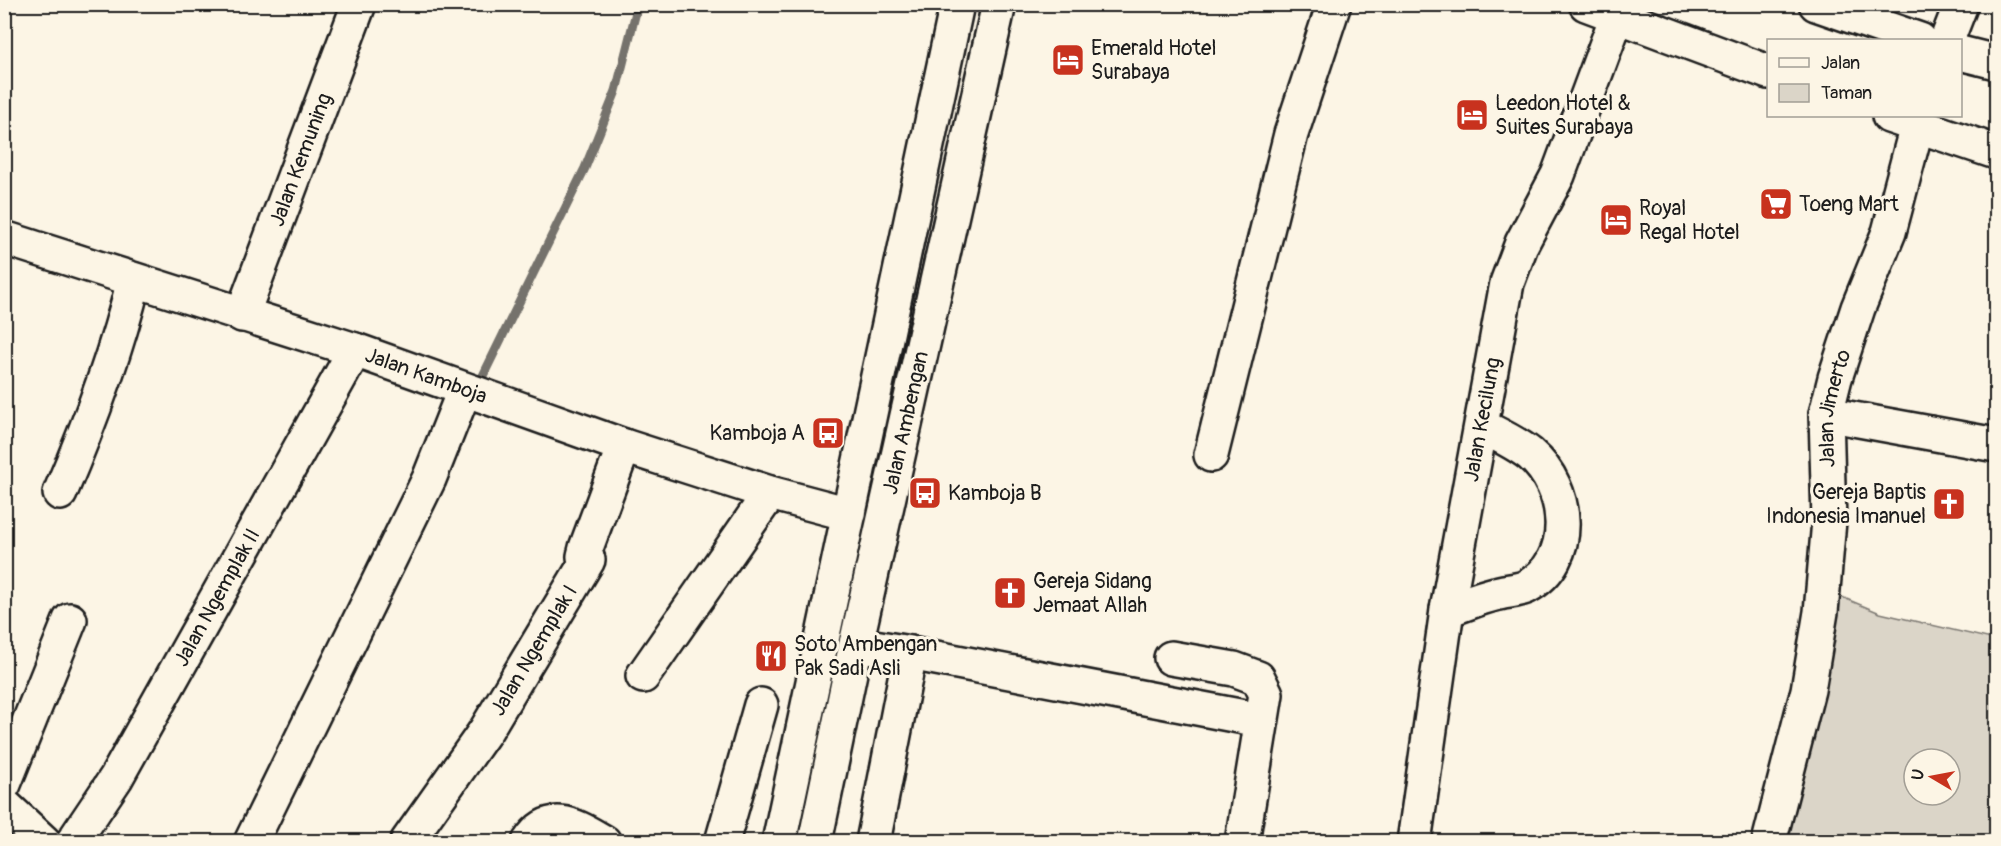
<svg xmlns="http://www.w3.org/2000/svg" width="2001" height="846" font-family="Pangolin,sans-serif">
<rect width="100%" height="100%" fill="#fcf5e5"/>
<filter id="ink" filterUnits="userSpaceOnUse"><feTurbulence type="fractalNoise" baseFrequency=".0167" numOctaves="2"/><feDisplacementMap in="SourceGraphic" scale="12" xChannelSelector="R" yChannelSelector="G"/><feConvolveMatrix kernelMatrix="1 2 1 2 8 2 1 2 1" color-interpolation-filters="sRGB"/></filter>
<g filter="url(#ink)">
<!-- green -->
<path fill="#dbd5c8" stroke="#7c7872" stroke-width="1.5" fill-rule="evenodd" d="M1837,595L1880,613L1996,640V841L1781,842ZM1914,759H1950V795H1914Z"/>
<g fill="none" stroke-linecap="round" stroke-linejoin="round">
<!-- stream -->
<path stroke="#75726c" stroke-width="9" d="M477,388L585,168L616,91L638,4"/>
<!-- minor casing -->
<g stroke="#1c1c1c" stroke-width="38">
<g id="minor">
<path d="M1586,4L1768,72"/>
<path d="M1816,4L1920,40"/>
<path d="M1947,40L1961,4"/>
<path d="M1960,53L1996,62"/>
<path d="M1889,116L1996,152"/>
<path id="s1" d="M4,238L355,350L624,446L770,493L849,514"/>
<path id="s2" d="M242,315L359,4"/>
<path d="M1826,414L1996,445"/>
<path d="M1211,455L1291,134L1334,4"/>
<path d="M60,493C90,423 116,354 134,280"/>
<path d="M1447,610C1463,605 1478,598 1495,594C1504,591 1517,591 1526,587C1577,560 1570,488 1530,454C1516,443 1499,435 1483,427"/>
<path d="M856,644L910,653L873,842"/>
<path d="M910,653L1260,720"/>
<path d="M1171,658L1234,669L1258,678L1266,694L1242,842"/>
<path d="M643,676L770,493"/>
<path d="M4,784L70,620"/>
<path id="s3" d="M73,842L116,778L355,350"/>
<path d="M251,842L429,479L464,391"/>
<path id="s4" d="M407,842L486,730L588,560L584,556L586,548L624,446"/>
<path d="M529,842C551,808 577,827 604,842"/>
<path d="M722,842L761,705"/>
<path id="s5" d="M1414,842L1447,610L1507,283L1522,243L1558,175L1617,16"/>
<path id="s6" d="M1769,842L1808,690L1821,612L1829,521L1826,414L1835,378L1858,308L1889,232L1917,126"/>
</g>
</g>
<!-- major casing -->
<g stroke="#1c1c1c" stroke-width="38">
<g id="major">
<path d="M4,805L44,842"/>
<path d="M779,842L957,4"/>
<path id="s7" d="M815,842L856,644L999,4"/>
</g>
</g>
<!-- minor -->
<use href="#minor" stroke="#fcf5e5" stroke-width="33"/>
<!-- major -->
<use href="#major" stroke="#fcf5e5" stroke-width="33"/>
</g>
</g>
<!-- icons -->
<defs>
<g id="hotel-square" transform="scale(1.725)"><rect x="-9" y="-9" width="18" height="18" rx="4" fill="#c8321e" stroke="#fcf5e5"/><path d="M-6-4.5h1.5V1H6V5H4.5V3h-9V5H-6ZM-4 0a1.8 1.8 0 1 1 3.6 0ZM.5 0V-2.5h3Q6-2.5 6 0Z" fill="#fff"/></g>
<g id="supermarket-square" transform="scale(1.725)"><rect x="-9" y="-9" width="18" height="18" rx="4" fill="#c8321e" stroke="#fcf5e5"/><path d="M-6-5.5h2.5l.6 2H6L4.5 2H-2.5L-4.4-4H-6ZM-1.5 3.2a1.3 1.3 0 1 0 .1 0ZM3 3.2a1.3 1.3 0 1 0 .1 0Z" fill="#fff"/></g>
<g id="bus-square" transform="scale(1.725)"><rect x="-9" y="-9" width="18" height="18" rx="4" fill="#c8321e" stroke="#fcf5e5"/><path d="M-5-6H5V4H4V6H2V4H-2V6H-4V4H-5ZM-3.5-4V0h7V-4ZM-3.5 1.2v1.5H-2V1.2ZM2 1.2v1.5H3.5V1.2Z" fill="#fff"/></g>
<g id="church-square" transform="scale(1.725)"><rect x="-9" y="-9" width="18" height="18" rx="4" fill="#c8321e" stroke="#fcf5e5"/><path d="M-1.2-6h2.4v3.5h3.3v2.4h-3.3V6h-2.4V-.1h-3.3v-2.4h3.3Z" fill="#fff"/></g>
<g id="restaurant-square" transform="scale(1.725)"><rect x="-9" y="-9" width="18" height="18" rx="4" fill="#c8321e" stroke="#fcf5e5"/><path d="M-5-6h1v4h1v-4h1v4h1v-4h1v5L-1.5 .5V6h-2V.5L-5-1ZM5-6V6H3V1.5H1.5Q1.5-4 5-6Z" fill="#fff"/></g>
</defs>
<g fill-rule="evenodd">
<use href="#hotel-square" x="1068" y="60"/>
<use href="#hotel-square" x="1472" y="115"/>
<use href="#supermarket-square" x="1776" y="204"/>
<use href="#hotel-square" x="1616" y="220"/>
<use href="#bus-square" x="828" y="433"/>
<use href="#bus-square" x="925" y="493"/>
<use href="#church-square" x="1949" y="504"/>
<use href="#church-square" x="1010" y="593"/>
<use href="#restaurant-square" x="771" y="656"/>
</g>
<g text-anchor="middle" dominant-baseline="central" stroke-width="6" stroke-linejoin="round" paint-order="stroke">
<!-- poi labels -->
<g font-size="21" fill="#1c1c1c" stroke="#fcf5e5" text-anchor="start">
<text x="1091" y="48">Emerald Hotel<tspan x="1091" dy="24">Surabaya</tspan></text>
<text x="1495" y="103">Leedon Hotel &amp;<tspan x="1495" dy="24">Suites Surabaya</tspan></text>
<text x="1799" y="204">Toeng Mart</text>
<text x="1639" y="208">Royal<tspan x="1639" dy="24">Regal Hotel</tspan></text>
<text x="805" y="433" text-anchor="end">Kamboja A</text>
<text x="1926" y="492" text-anchor="end">Gereja Baptis<tspan x="1926" dy="24">Indonesia Imanuel</tspan></text>
<text x="948" y="493">Kamboja B</text>
<text x="1033" y="581">Gereja Sidang<tspan x="1033" dy="24">Jemaat Allah</tspan></text>
<text x="794" y="644">Soto Ambengan<tspan x="794" dy="24">Pak Sadi Asli</tspan></text>
</g>
<!-- street labels -->
<g font-size="21" fill="#1c1c1c" stroke="#fcf5e5">
<text stroke="none"><textPath href="#s2" startOffset="166">Jalan Kemuning</textPath></text>
<text stroke="none"><textPath href="#s1" startOffset="444">Jalan Kamboja</textPath></text>
<text stroke="none"><textPath href="#s6" startOffset="441">Jalan Jimerto</textPath></text>
<text stroke="none"><textPath href="#s5" startOffset="428">Jalan Kecilung</textPath></text>
<text stroke="none"><textPath href="#s7" startOffset="429">Jalan Ambengan</textPath></text>
<text stroke="none"><textPath href="#s3" startOffset="284">Jalan Ngemplak II</textPath></text>
<text stroke="none"><textPath href="#s4" startOffset="230">Jalan Ngemplak I</textPath></text>
</g>
</g>
<!-- margin -->
<rect width="2001" height="846" fill="none" stroke="#fcf5e5" stroke-width="24"/>
<rect x="12" y="12" width="1977" height="822" fill="none" stroke="#1c1c1c" stroke-width="2" filter="url(#ink)"/>
<!-- legend -->
<rect x="1767" y="39" width="195" height="78" fill="#fcf5e5" stroke="#a29e95" stroke-width="1.5"/>
<rect x="1779" y="58" width="30" height="9" fill="#fcf5e5" stroke="#a29e95" stroke-width="1.5"/>
<text x="1821" y="69" font-size="18" fill="#1c1c1c">Jalan</text>
<rect x="1779" y="84" width="30" height="18" fill="#dbd5c8" stroke="#a29e95" stroke-width="1.5"/>
<text x="1821" y="99" font-size="18" fill="#1c1c1c">Taman</text>
<!-- north arrow -->
<g transform="translate(1932 777) rotate(280)"><circle r="28" fill="#fcf5e5" stroke="#a29e95" stroke-width="1.5"/>
<path d="M0-4.5L10 22L0 15L-10 22Z" fill="#c8321e"/>
<text y="-9" font-size="16" font-weight="bold" text-anchor="middle" fill="#1c1c1c">U</text>
</g>
</svg>
